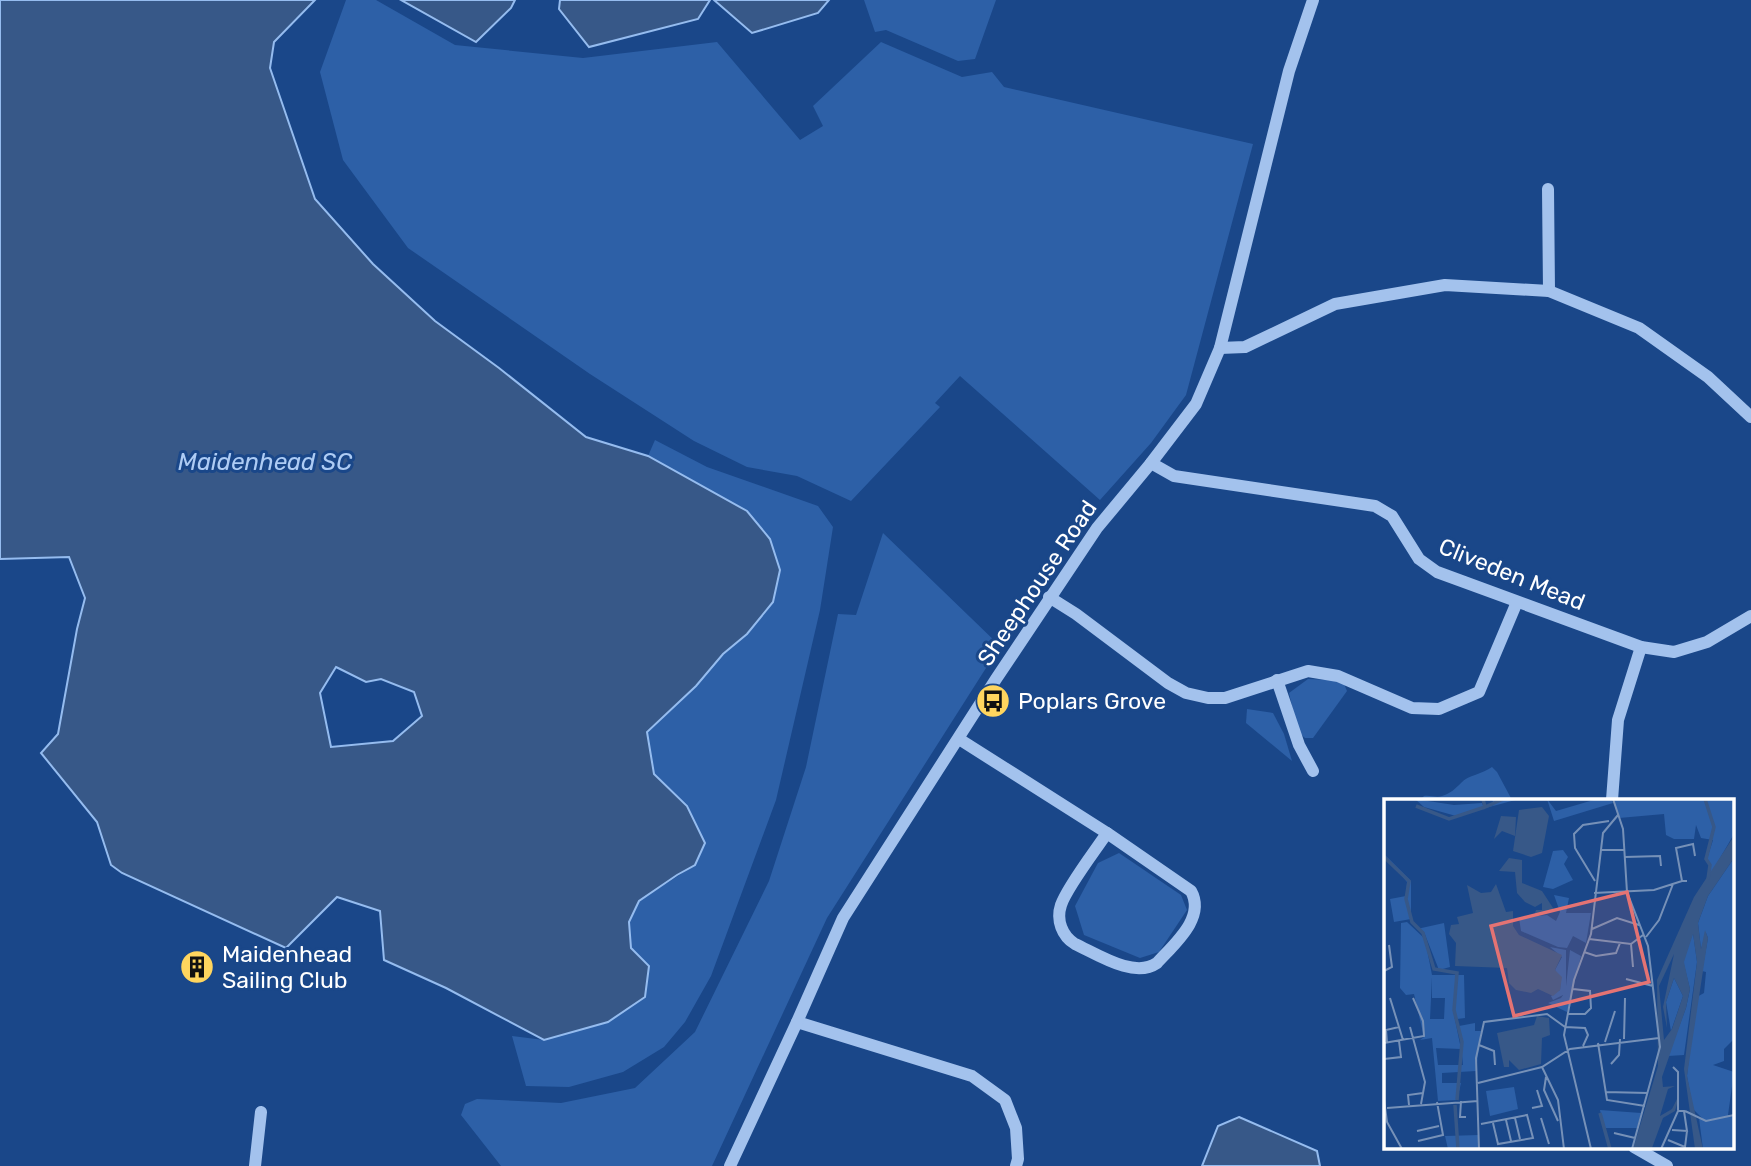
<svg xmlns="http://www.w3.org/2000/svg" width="1751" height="1166" font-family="Rubik,sans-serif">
<rect width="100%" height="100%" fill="#1a4789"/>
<!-- green -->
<g fill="#2d60a7">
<path d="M346,0H376L455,45L583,58L717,42L800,140L823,126L813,106L881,42L962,77L992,72L1004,87L1253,144L1186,395L1151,443L1100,500L960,376L935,403L940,407L851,501L797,476L747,467L694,441L590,374L408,248L343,160L320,72Z"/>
<path d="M864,0H996L975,59L958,61L886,30L875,32Z"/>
<path d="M655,440L707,467L818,506L833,527L820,610L776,800L711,976L685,1022L664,1047L623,1072L569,1087L526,1086L512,1036L544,1040L631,948L629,922L639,901L695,865L687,806L654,774L647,732L696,686L723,654L747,634V511L648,456Z"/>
<path d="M883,533L1000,646L827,918L712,1166H501L461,1115L465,1104L477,1099L561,1103L635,1088L695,1032L769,881L806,767L838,614L856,615Z"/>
<path d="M1308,679L1331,680L1344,684L1347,691L1313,738H1305L1298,732L1289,693Z"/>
<path d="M1247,709L1273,713L1284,734L1292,761L1246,723Z"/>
<path d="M1492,767L1497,772L1512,800H1420L1424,796C1430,795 1437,798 1442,796C1450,794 1456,788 1461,783C1468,775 1483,774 1492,767Z"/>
<path d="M1119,853L1181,895L1187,910L1159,952L1140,958L1084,935L1075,906L1098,863Z"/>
</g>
<!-- water -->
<g fill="#375888" stroke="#95bcef" stroke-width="2" fill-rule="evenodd">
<path d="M0,0H315L274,42L270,68L315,199L373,264L435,321L499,368L586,437L648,456L747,511L770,539L780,570L773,602L747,634L723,654L696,686L647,732L654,774L687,806L705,843L695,865L677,875L639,901L629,922L631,948L649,966L645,997L608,1022L544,1040L446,988L384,960L380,911L337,897L286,948L122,873L111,865L97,822L41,753L58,734L77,629L85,598L69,557L0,559ZM336,667L366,682L381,679L414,692L422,716L393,741L331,747L320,693Z"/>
<path d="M401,0H515L511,8L476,42Z"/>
<path d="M560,0H710L698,19L589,47L559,9Z"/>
<path d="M714,0H829L818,13L752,33Z"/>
<path d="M1239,1117L1317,1151L1320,1166H1202L1218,1126Z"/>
</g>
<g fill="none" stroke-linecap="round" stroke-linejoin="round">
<!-- minor -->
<g stroke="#a3c2ed" stroke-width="12">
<path d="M1548,189L1549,291"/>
<path d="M1220,348L1245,347L1335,304L1445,285L1549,291L1639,328L1708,377L1751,417"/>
<path d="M1151,463L1174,476L1375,506L1392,516L1419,559L1437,572L1641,647L1674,652L1707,642L1751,616"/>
<path d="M1049,597L1076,614L1168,683L1186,693L1208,698H1225L1308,671L1338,676L1412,708L1439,709L1479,692L1517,602"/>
<path d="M1277,680L1299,745L1313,771"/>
<path d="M959,739L1107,833"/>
<path d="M1612,800L1618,720L1641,647"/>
<path d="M1107,833L1191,891C1206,918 1174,944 1157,963C1134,979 1097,954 1075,944C1062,936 1056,920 1061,905C1067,887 1095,851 1107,833Z"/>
<path d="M797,1022L972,1076L1005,1100L1016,1128L1018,1159L1016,1166"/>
<path d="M1634,1147L1667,1166"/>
<path d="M255,1166L261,1112"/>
<path d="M730,1166L797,1022L843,918L996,679L1097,528L1151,463L1196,404L1220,348L1289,71L1313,0"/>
</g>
</g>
<!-- icons -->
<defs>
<g id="bus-disc" transform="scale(1.75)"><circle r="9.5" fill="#ffd55e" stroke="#1a4789"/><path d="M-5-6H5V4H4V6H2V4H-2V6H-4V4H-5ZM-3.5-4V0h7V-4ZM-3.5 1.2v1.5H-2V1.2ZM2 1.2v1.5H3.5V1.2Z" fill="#111"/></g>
<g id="building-disc" transform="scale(1.75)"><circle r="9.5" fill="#ffd55e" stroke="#1a4789"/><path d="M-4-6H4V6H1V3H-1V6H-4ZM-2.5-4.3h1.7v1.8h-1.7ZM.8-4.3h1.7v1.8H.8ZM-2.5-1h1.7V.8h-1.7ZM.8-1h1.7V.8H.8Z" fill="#111"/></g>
</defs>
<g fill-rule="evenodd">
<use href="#bus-disc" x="993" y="701"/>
<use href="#building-disc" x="197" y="967"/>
</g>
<g text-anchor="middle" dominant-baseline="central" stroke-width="6" stroke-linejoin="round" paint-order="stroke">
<!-- street labels -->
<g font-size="23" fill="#fff" stroke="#1a4789">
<text transform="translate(1512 574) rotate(22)">Cliveden Mead</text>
<text transform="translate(1037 583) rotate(-56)">Sheephouse Road</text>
</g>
<!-- poi labels -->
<g font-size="23" fill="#fff" stroke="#1a4789" text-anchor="start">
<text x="1018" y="701">Poplars Grove</text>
<text x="222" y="954">Maidenhead<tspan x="222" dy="26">Sailing Club</tspan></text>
</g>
<!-- water labels -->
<g font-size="24" font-style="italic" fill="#aeccf4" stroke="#1a4789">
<text x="265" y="462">Maidenhead SC</text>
</g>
</g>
<!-- overview -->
<g transform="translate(1384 799)">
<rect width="350" height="350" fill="#1a4789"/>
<path d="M31,0L70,6L98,4L100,9L110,6L108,0H135L72,17L40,8ZM163,0L172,12L213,0H227L229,4L170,22ZM229,0H350V35L325,78L327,66L323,60L329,41L317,39L312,26L310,40H290L282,36L280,15L235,19ZM179,51L184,58L180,65L189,81L169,90L159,88L169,52ZM0,55L27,82V120L10,123L6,100L22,97L23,83ZM350,59V240L340,250V262L329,266L350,273L344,316H350V350H319L315,319L320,321L309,310L303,277L311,199L320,194L322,173L318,172L324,139L322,134L317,150L314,124L324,97ZM170,96L185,99L182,114H207L202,144L189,137L183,149L174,148L137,132L135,119L163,116L172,122L176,113ZM23,123L41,140L48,176H72L69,211L77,250L52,249L54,266H79L75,227L91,224V232H97L92,272L58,274V284H77L73,301L54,302L48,239L36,241L40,238L30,195L22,196L16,189L17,124ZM48,178V199H61L60,220H46ZM60,124L66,168L55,171L40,133L33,130ZM309,134L313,163L300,256L284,257L302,209L306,190L299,162ZM166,148L182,151V187L186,151L197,157L183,213L164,204L177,199L179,196L169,201L167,197L176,191L177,180L171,171L178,158ZM74,176H80L81,219L73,220L70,211ZM290,179L299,197L287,232L282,203ZM130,288L134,310L106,317L102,292ZM216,311L257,314L253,329H220ZM95,336L94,350H74L72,342L73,350H64L61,337Z" fill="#2d60a7" fill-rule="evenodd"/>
<path d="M158,8L165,17L158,54L147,58L129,52L135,11ZM117,17L132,18L131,37L118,32L110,40ZM350,37V59L324,97L314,124L317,150L321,131L324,139L303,277L319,350H311L300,270L313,163L309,135L300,163L306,190L302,209L278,278L279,288L291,287L284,290L276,317L288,310L293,300V305L291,312L279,319L268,349L249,350L274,267L273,181L310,98ZM290,155L279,208L283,229L282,203L290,179L299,197L288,230L280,241L275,187ZM125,59L138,61V84L158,92L171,112L150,117L152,111H158V104L151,108L141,103L133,94L131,73L115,72ZM112,85L122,113L129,112V127L135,136L178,156L171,171L178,178L176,191L169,197L154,190L147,194L132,191L125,184L123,169L71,167L72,144L65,135L67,126L75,125L73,118L89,114L83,86L97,94L107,93ZM153,217L165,219L166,236L158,239L157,265L135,271L125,261V268H120L113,234L150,226Z" fill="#375888" fill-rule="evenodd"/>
<path fill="none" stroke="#375888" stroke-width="3.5" d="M99,0L101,8L119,0M321,0L330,28L322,60L326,66L324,80M32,7L65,20L101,8M0,58L25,82L22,100L28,123L39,134L50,170L73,174L70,211L78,243L73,301M71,306L74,350M216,314L226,350"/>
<path fill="none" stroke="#7691b8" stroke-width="2" d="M229,0L239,30L243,93L264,147L276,248L248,350M217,51H240M241,58L276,57L277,67M211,82L191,49L190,35L199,26L225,22M303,82H298L292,49L309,45L311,57M210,94L270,91L298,82M208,130L233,119L255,126M262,138L275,121L289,85M205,140L247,145L259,136M247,145L249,168M200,153L212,157L232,154L236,144M0,172L8,168L5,146M242,180L269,187M6,199L19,241M184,215H201L207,209L206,192L189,190M26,228L41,283L37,305M181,228L201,229L204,236L199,247M240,240L241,199M221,243L231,212M0,244L40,237L39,222L29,199M3,244L2,231L15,228M214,244L223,301L261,307M95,246L110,252L111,266M0,260L17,258L15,242M227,265L235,256L236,240M158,268L174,301L180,350M289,268L294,273V311M162,278L160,291L174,322M94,284L158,268L186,250L275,239M221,293L264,294M0,301L3,323L18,350M77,302L76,318H82M25,306L24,296L39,294M3,309L94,302M148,309L158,307L153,291M301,312L322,322L350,316M131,319L136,340M157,319L165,345M122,321L127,342M97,325L143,316L149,339L114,345L109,324M33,332L55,327M230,334L251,339M284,341L301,348L303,332M34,342L59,336L53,303M95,350L92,259L100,223L163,215L181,228M207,350L180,236L190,181L207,135L219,34L234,16M277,350L294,312H300L303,332L288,331"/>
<path fill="#e47373" fill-opacity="0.15" stroke="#e47373" stroke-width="3.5" d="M243,93L265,183L130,217L107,127Z"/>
<rect width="350" height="350" fill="none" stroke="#fff" stroke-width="3.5"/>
</g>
</svg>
